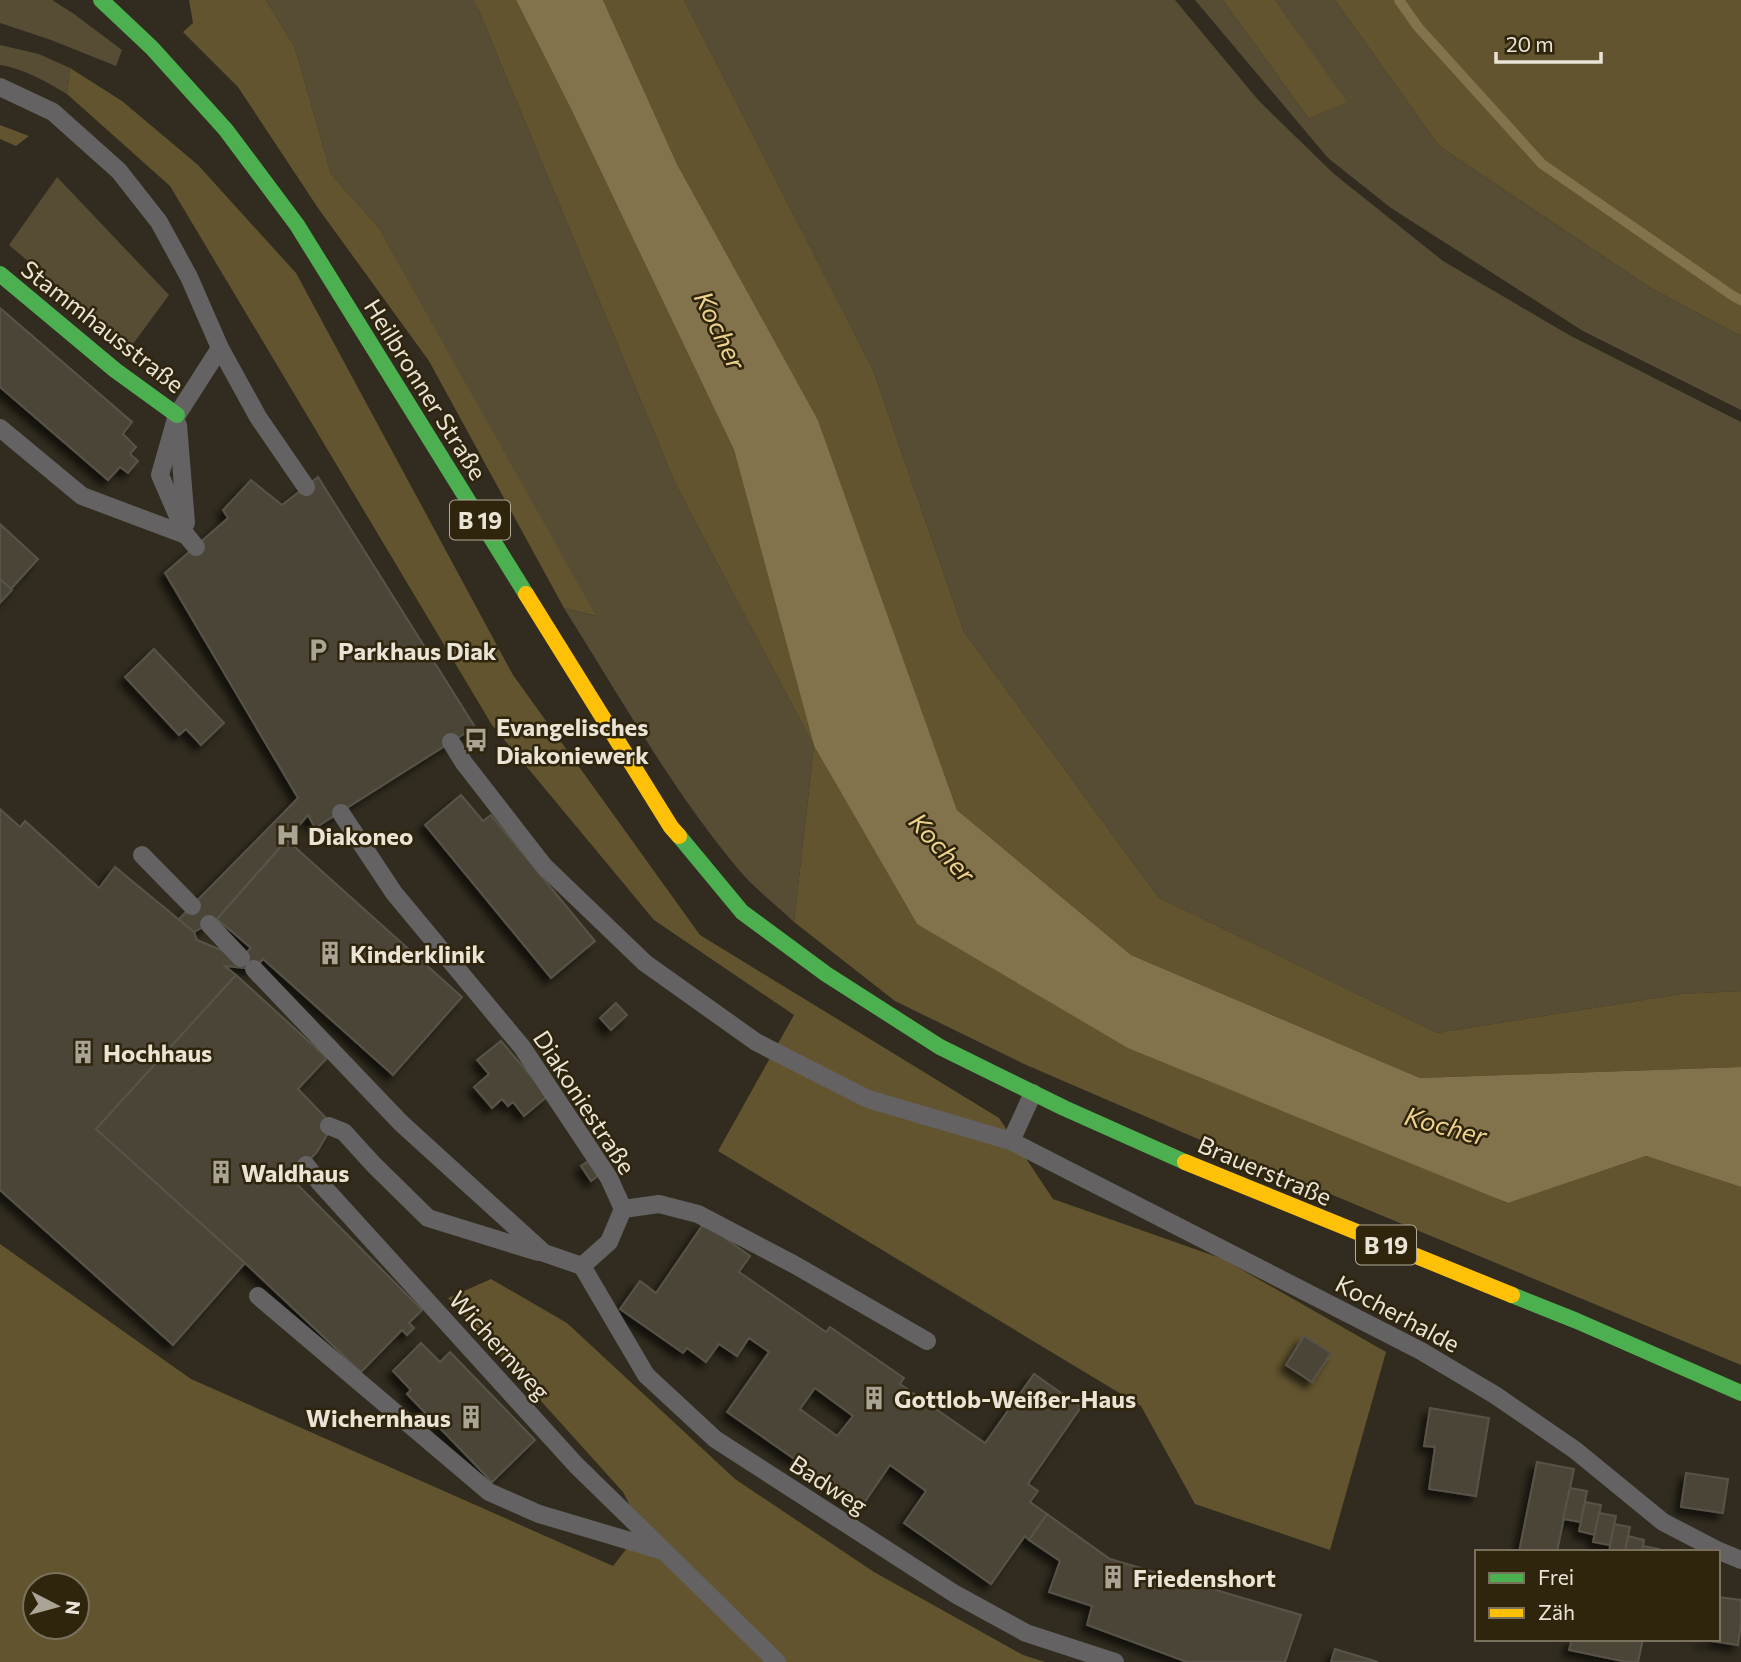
<svg xmlns="http://www.w3.org/2000/svg" width="1741" height="1662" font-family="Commissioner,sans-serif">
<defs>
<filter id="shadow"><feDropShadow dx="-6" dy="6" stdDeviation="3.5" flood-color="#0009"/></filter>
</defs>
<rect width="100%" height="100%" fill="#312c1f"/>
<!-- green -->
<g fill="#574d35">
<path d="M0,0H52L74,14L122,50L116,66L51,40L0,23Z"/>
<path d="M266,0H473L479,11L676,485L814,746L794,922C776,905 755,889 739,870C672,790 620,697 564,608L595,616L379,228L331,174L295,48Z"/>
<path d="M684,0H1175L1259,101L1334,174L1443,261L1569,335L1741,422V991L1681,994L1437,1033L1158,897L964,632L873,370Z"/>
<path d="M1195,0H1223L1309,119L1346,102L1275,0H1335L1439,146L1651,288L1741,336V410L1583,331L1391,208L1328,158Z"/>
<path d="M0,45L39,54L70,68L67,94C45,81 25,69 0,65Z"/>
<path d="M57,177L169,295L130,348L9,245Z"/>
</g>
<!-- forest -->
<g fill="#62542f" fill-rule="evenodd">
<path d="M189,0H266L295,48L331,174L379,228L596,616L564,608L429,361L318,208L238,87L183,32L193,23Z"/>
<path d="M473,0H516L571,109L734,450L814,746L917,924L1507,1203L1646,1156L1741,1187V1365L1191,1136L1024,1064L895,1001L794,922L814,746L676,485L479,11Z"/>
<path d="M603,0H684L873,370L964,632L1158,897L1437,1033L1681,994L1741,991V1067L1420,1078L1131,955L957,810L818,420L677,164Z"/>
<path d="M1223,0H1275L1347,102L1309,119Z"/>
<path d="M1335,0H1741V336L1651,288L1439,146Z"/>
<path d="M70,68L122,101L198,165L296,273L513,675L700,935L999,1118L1053,1199L1223,1259L1386,1352L1330,1550L1195,1504L1141,1406L718,1151L794,1015L654,920L492,725L170,186L67,94Z"/>
<path d="M0,125L29,136L16,146L0,139Z"/>
<path d="M0,1244L191,1379L613,1566L642,1529L623,1492L448,1298L491,1279L567,1323L735,1479L874,1572L1023,1655L1045,1662H0ZM35,1585H77V1627H35Z"/>
</g>
<!-- water -->
<path fill="#83734c" d="M516,0H603L677,164L818,420L957,810L1131,955L1420,1078L1741,1067V1187L1646,1156L1508,1203L1128,1048L917,924L814,746L734,450L571,109Z"/>
<g fill="none" stroke-linecap="round" stroke-linejoin="round">
<!-- stream -->
<path stroke="#83734c" stroke-width="10" d="M1399,0L1418,27L1542,164L1733,296L1741,300"/>
</g>
<!-- building -->
<g fill="#4b4538" stroke="#585349" stroke-width="2" fill-rule="evenodd" filter="url(#shadow)">
<path d="M0,308L132,422L123,434L136,447L130,454L138,461L128,473L120,467L108,480L0,387Z"/>
<path d="M318,477L475,727L315,828L308,815L217,919L194,932L178,920L298,798L165,573L228,518L223,510L251,480L282,505Z"/>
<path d="M0,524L38,559L11,589L0,579Z"/>
<path d="M0,579L12,590L0,603Z"/>
<path d="M154,649L224,723L201,745L186,729L179,735L125,677Z"/>
<path d="M461,795L483,821L491,815L595,941L551,978L425,825Z"/>
<path d="M0,809L20,827L25,821L99,888L115,867L194,932L197,940L241,958L254,969L225,966L236,975L96,1129L245,1263L173,1345L0,1190Z"/>
<path d="M287,840L462,997L393,1075L263,959L254,969L241,958L251,948L217,919Z"/>
<path d="M236,975L327,1058L298,1089L326,1118L329,1126L327,1135L317,1152L292,1179L422,1310L409,1323L414,1328L407,1335L402,1330L361,1372L245,1263L96,1129Z"/>
<path d="M616,1003L627,1015L611,1030L600,1018Z"/>
<path d="M501,1041L548,1096L524,1116L513,1102L508,1106L502,1099L492,1108L474,1087L489,1074L477,1060Z"/>
<path d="M590,1160L599,1175L591,1181L581,1166Z"/>
<path d="M704,1223L750,1256L739,1272L826,1332L830,1327L904,1378L900,1384L985,1443L1034,1374L1081,1407L1028,1484L1038,1491L1030,1502L1047,1514L1029,1540L1025,1536L991,1584L904,1523L926,1491L890,1465L862,1506L727,1412L769,1352L749,1338L737,1356L719,1344L706,1362L687,1348L683,1353L620,1309L640,1281L656,1293ZM815,1388L853,1416L837,1436L800,1409Z"/>
<path d="M1304,1336L1331,1353L1312,1382L1286,1365Z"/>
<path d="M421,1343L440,1362L450,1352L535,1440L492,1482L407,1394L411,1390L393,1371Z"/>
<path d="M1430,1408L1489,1418L1476,1496L1429,1489L1435,1447L1424,1446Z"/>
<path d="M1537,1462L1574,1469L1557,1552H1519Z"/>
<path d="M1686,1473L1728,1479L1723,1513L1681,1507Z"/>
<path d="M1570,1488L1587,1491L1581,1522L1563,1519Z"/>
<path d="M1585,1502L1601,1505L1595,1535L1579,1531Z"/>
<path d="M1599,1513L1616,1516L1610,1545L1593,1542Z"/>
<path d="M1047,1514L1110,1559L1301,1615L1285,1662H1187L1087,1625L1092,1606L1049,1592L1060,1561L1029,1540Z"/>
<path d="M1614,1524L1630,1527L1625,1552H1609Z"/>
<path d="M1628,1536L1644,1540L1642,1552H1625Z"/>
<path d="M1643,1546L1659,1549L1658,1552H1642Z"/>
<path d="M1718,1597L1741,1600V1624L1738,1645L1698,1639H1718Z"/>
<path d="M1572,1639H1643L1638,1662H1627L1569,1650Z"/>
<path d="M1335,1649L1378,1662H1331Z"/>
</g>
<g fill="none" stroke-linecap="round" stroke-linejoin="round">
<!-- lane -->
<g stroke="#646262" stroke-width="18">
<path d="M0,87L53,112L119,171L159,222L189,277L220,348L258,417L306,487"/>
<path d="M178,425L186,523"/>
<path d="M0,428L82,496L186,535"/>
<path d="M196,547L186,535L160,475L177,415L220,348"/>
<path d="M451,742L464,763L544,866L645,963L756,1042L868,1099L1011,1141L1421,1351L1495,1395L1575,1450L1663,1522L1717,1550L1741,1560"/>
<path d="M142,855L192,906"/>
<path d="M209,924L241,958"/>
<path d="M254,969L401,1123L544,1253L582,1266L609,1242L623,1209L609,1178L522,1047L394,893L341,813"/>
<path d="M329,1126L344,1132L374,1165L428,1218L538,1252"/>
<path d="M1011,1141L1033,1093"/>
<path d="M623,1209L659,1204L698,1214L795,1265L927,1341"/>
<path d="M582,1266L646,1375L715,1439L955,1594L1026,1633L1115,1662"/>
<path d="M258,1296L489,1492L539,1514L664,1551L576,1465L320,1183L306,1165"/>
<path d="M664,1551L777,1662"/>
</g>
<!-- fast -->
<g stroke="#4caf50" stroke-width="16">
<path d="M101,0L152,48L226,130L297,225L526,594"/>
<path d="M0,274L115,370L177,415"/>
<path d="M679,836L742,912L826,974L940,1047L1064,1108L1185,1162"/>
<path d="M1512,1295L1577,1321L1741,1393"/>
</g>
<!-- slow -->
<g stroke="#ffc107" stroke-width="16">
<path d="M526,594L671,827L679,836"/>
<path d="M1185,1162L1512,1295"/>
</g>
</g>
<!-- icons -->
<defs>
<g id="parking-bare" transform="scale(1.89)"><path d="M-3.5-5.5H1a3.5 3.5 0 0 1 0 7H-1V5.5H-3.5ZM-1-3.4V-.6H.8a1.4 1.4 0 0 0 0-2.8Z" fill="#a9a496" stroke="#2f250d" stroke-width="2.5" paint-order="stroke"/></g>
<g id="bus-bare" transform="scale(1.89)"><path d="M-5-6H5V4H4V6H2V4H-2V6H-4V4H-5ZM-3.5-4V0h7V-4ZM-3.5 1.2v1.5H-2V1.2ZM2 1.2v1.5H3.5V1.2Z" fill="#a9a496" stroke="#2f250d" stroke-width="2.5" paint-order="stroke"/></g>
<g id="hospital-bare" transform="scale(1.89)"><path d="M-5-5h3v3.5h4V-5h3V5h-3V1.5h-4V5h-3Z" fill="#a9a496" stroke="#2f250d" stroke-width="2.5" paint-order="stroke"/></g>
<g id="building-bare" transform="scale(1.89)"><path d="M-4-6H4V6H1V3H-1V6H-4ZM-2.5-4.3h1.7v1.8h-1.7ZM.8-4.3h1.7v1.8H.8ZM-2.5-1h1.7V.8h-1.7ZM.8-1h1.7V.8H.8Z" fill="#a9a496" stroke="#2f250d" stroke-width="2.5" paint-order="stroke"/></g>
</defs>
<g fill-rule="evenodd">
<use href="#parking-bare" x="318" y="650"/>
<use href="#bus-bare" x="476" y="740"/>
<use href="#hospital-bare" x="288" y="835"/>
<use href="#building-bare" x="330" y="953"/>
<use href="#building-bare" x="83" y="1052"/>
<use href="#building-bare" x="221" y="1172"/>
<use href="#building-bare" x="874" y="1398"/>
<use href="#building-bare" x="471" y="1417"/>
<use href="#building-bare" x="1113" y="1577"/>
</g>
<g text-anchor="middle" dominant-baseline="central" stroke-width="5" stroke-linejoin="round" paint-order="stroke">
<!-- shield labels -->
<g fill="#2f250d" stroke="#b2ab9a" stroke-width="2">
<rect x="450" y="500.5" width="60" height="39" rx="5"/>
<rect x="1356" y="1225.5" width="60" height="39" rx="5"/>
</g>
<g font-size="23" font-weight="bold" fill="#eae4d6">
<text x="480" y="520">B 19</text>
<text x="1386" y="1245">B 19</text>
</g>
<!-- street labels -->
<g font-size="24" fill="#eae4d6" stroke="#2f250d">
<text transform="translate(103 326) rotate(38)">Stammhausstraße</text>
<text transform="translate(426 389) rotate(58)">Heilbronner Straße</text>
<text transform="translate(585 1102) rotate(57)">Diakoniestraße</text>
<text transform="translate(1265 1170) rotate(23)">Brauerstraße</text>
<text transform="translate(1398 1313) rotate(28)">Kocherhalde</text>
<text transform="translate(500 1345) rotate(48)">Wichernweg</text>
<text transform="translate(829 1484) rotate(33)">Badweg</text>
</g>
<!-- poi labels -->
<g font-size="24" font-weight="bold" fill="#eae4d6" stroke="#2f250d" text-anchor="start">
<text x="338" y="650">Parkhaus Diak</text>
<text x="496" y="726">Evangelisches<tspan x="496" dy="28">Diakoniewerk</tspan></text>
<text x="308" y="835">Diakoneo</text>
<text x="350" y="953">Kinderklinik</text>
<text x="103" y="1052">Hochhaus</text>
<text x="241" y="1172">Waldhaus</text>
<text x="894" y="1398">Gottlob-Weißer-Haus</text>
<text x="451" y="1417" text-anchor="end">Wichernhaus</text>
<text x="1133" y="1577">Friedenshort</text>
</g>
<!-- water labels -->
<g font-size="26" font-style="italic" fill="#edd28e" stroke="#2f250d">
<text transform="translate(721 330) rotate(64)">Kocher</text>
<text transform="translate(943 847) rotate(48)">Kocher</text>
<text transform="translate(1446 1125) rotate(15)">Kocher</text>
</g>
</g>
<!-- legend -->
<rect x="1475" y="1550" width="245" height="91" fill="#2f250d" stroke="#7a715d" stroke-width="2"/>
<rect x="1489" y="1573" width="35" height="10" fill="#4caf50" stroke="#7a715d" stroke-width="2"/>
<text x="1538" y="1585" font-size="21" fill="#eae4d6">Frei</text>
<rect x="1489" y="1608" width="35" height="10" fill="#ffc107" stroke="#7a715d" stroke-width="2"/>
<text x="1538" y="1620" font-size="21" fill="#eae4d6">Zäh</text>
<!-- north arrow -->
<g transform="translate(56 1606) rotate(96)"><circle r="33" fill="#2f250d" stroke="#7a715d" stroke-width="2"/>
<path d="M0-5L12 26L0 18L-12 26Z" fill="#a9a496"/>
<text y="-10" font-size="19" font-weight="bold" text-anchor="middle" fill="#eae4d6">N</text>
</g>
<!-- scale -->
<path d="M1496 52v10h105v-10" fill="none" stroke="#eae4d6" stroke-width="3.5"/>
<text x="1506" y="52" font-size="21" fill="#eae4d6" stroke="#2f250d" stroke-width="5" paint-order="stroke">20 m</text>
</svg>
